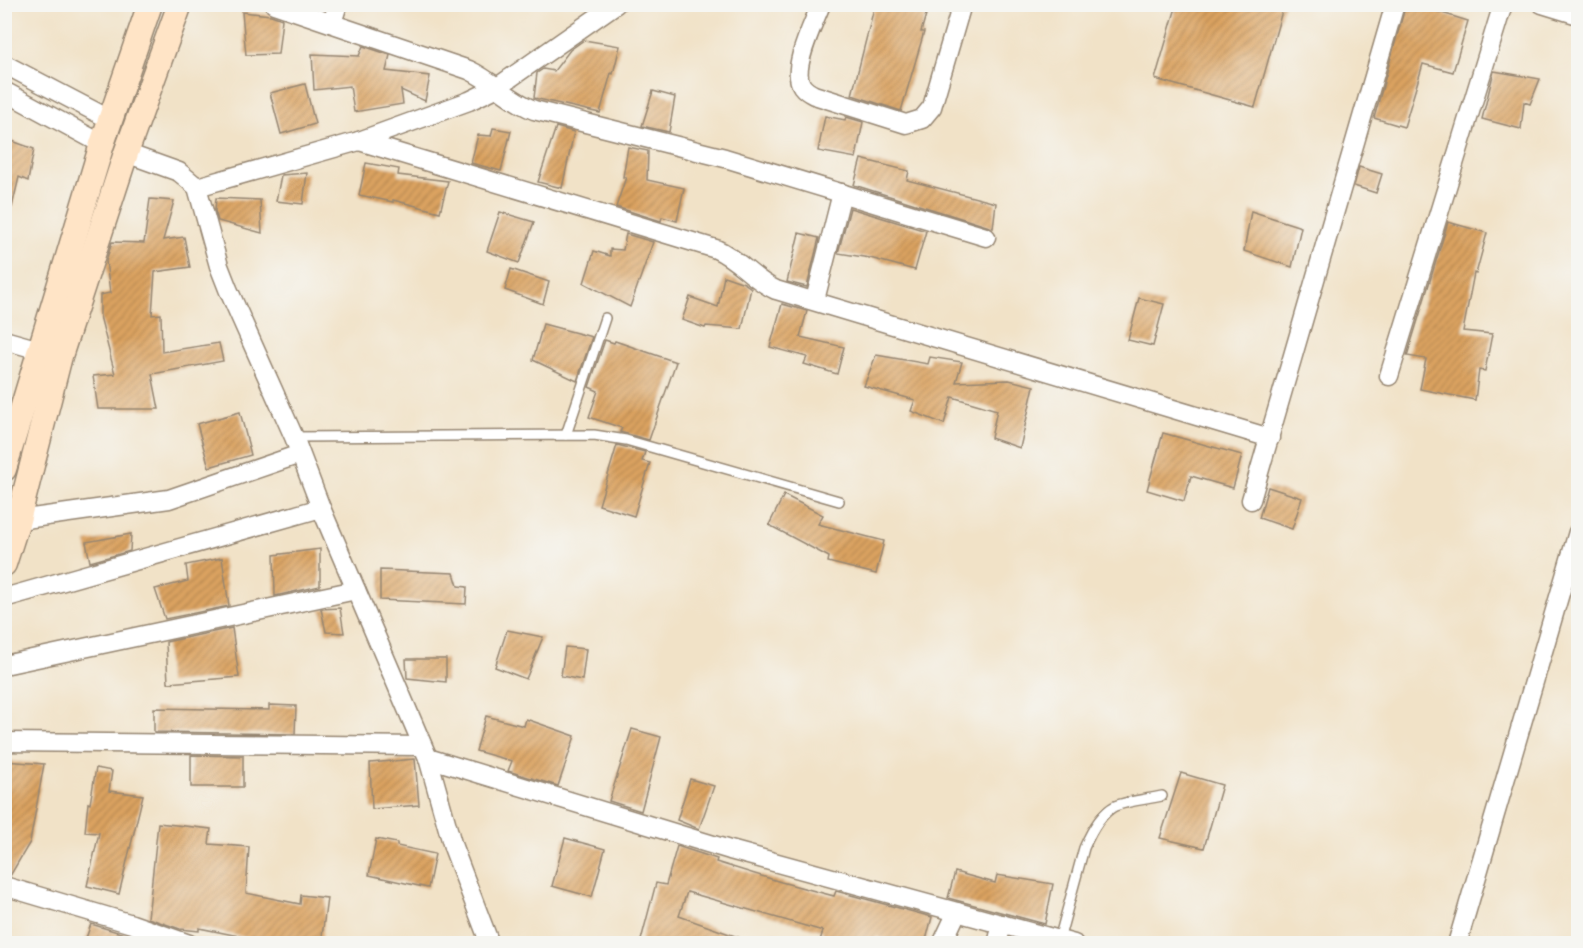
<svg xmlns="http://www.w3.org/2000/svg" width="1583" height="948" font-family="'Balsamiq Sans',sans-serif">
<defs>
<pattern id="building-hatch" width="6" height="6" patternUnits="userSpaceOnUse" patternTransform="scale(1.5)"><rect width="6" height="6" fill="#dba360"/><path d="M-1 1l2-2M0 6l6-6M5 7l2-2" fill="none" stroke="#b3854f"/></pattern>
</defs>
<rect width="100%" height="100%" fill="#f6f6f2"/>
<filter id="ink" filterUnits="userSpaceOnUse"><feTurbulence type="fractalNoise" baseFrequency=".0167" numOctaves="2"/><feDisplacementMap in="SourceGraphic" scale="12" xChannelSelector="R" yChannelSelector="G"/><feConvolveMatrix kernelMatrix="1 2 1 2 8 2 1 2 1" color-interpolation-filters="sRGB"/></filter>
<filter id="wash" filterUnits="userSpaceOnUse"><feTurbulence type="fractalNoise" baseFrequency=".008" numOctaves="4" result="noise"/><feDisplacementMap in="SourceGraphic" scale="24" xChannelSelector="R" yChannelSelector="G"/><feGaussianBlur stdDeviation="1.35" result="paint"/><feColorMatrix in="noise" values="0 0 0 0 0 0 0 0 0 0 0 0 0 0 0 0 0 1.4 0 .05"/><feComposite in="paint" operator="in"/></filter>
<g filter="url(#wash)">
<rect width="100%" height="100%" fill="#f1e2c7"/>
<g id="blocks">
<!-- building -->
<g fill="url(#building-hatch)">
<path d="M875,4H929L921,32H924L901,111L852,95Z"/>
<path d="M1177,4H1284L1255,107L1155,79Z"/>
<path d="M1406,4H1413L1468,21L1453,72L1423,64L1404,127L1374,118Z"/>
<path d="M242,12L271,15L282,19L278,54L246,55Z"/>
<path d="M584,40L620,46L613,74L611,73L600,113L534,98L537,73L543,69L554,71L570,50Z"/>
<path d="M363,46L390,55L386,71L430,76L425,101L401,90L403,104L354,112L350,86L314,90L312,54L359,56Z"/>
<path d="M1494,71L1540,79L1530,104L1524,102L1521,129L1482,119Z"/>
<path d="M305,84L315,124L281,134L270,93Z"/>
<path d="M653,91L675,97L669,132L642,126Z"/>
<path d="M825,116L845,120L846,117L863,122L856,158L818,151Z"/>
<path d="M556,127L574,132L562,188L538,182Z"/>
<path d="M493,128L511,131L501,171L471,163L478,135L491,136Z"/>
<path d="M4,138L34,149L28,181L19,177L12,207L4,206Z"/>
<path d="M628,147L648,151L647,180L684,188L677,221L662,217L661,221L616,207L626,177H623Z"/>
<path d="M861,159L909,171L907,180L996,203L993,228L854,185Z"/>
<path d="M366,163L399,169L398,175L448,181L440,212L393,200V202L359,195Z"/>
<path d="M1359,167L1382,174L1376,193L1354,186Z"/>
<path d="M307,173L303,204L276,201L281,175Z"/>
<path d="M216,198L260,200L262,233L218,221L215,211Z"/>
<path d="M150,199L174,201L163,240L184,237L190,267L155,272L152,315L161,314L162,352L219,343L223,361L152,374L159,409H98L93,376L115,374L100,316V295L110,293L106,261L112,242L144,243Z"/>
<path d="M850,208L926,231L915,270L870,258L838,253Z"/>
<path d="M1251,211L1301,227L1292,267L1244,251Z"/>
<path d="M500,212L534,222L519,263L487,251Z"/>
<path d="M1448,222L1487,233L1476,274L1474,273L1463,331L1492,334L1485,371L1479,370L1475,400L1420,389L1426,359L1407,356Z"/>
<path d="M799,233L819,238L807,287L787,282Z"/>
<path d="M626,234L653,242L630,307L584,283L594,251L610,256V249L623,250Z"/>
<path d="M511,269L549,282L543,304L505,290Z"/>
<path d="M724,276L744,283L751,288L742,329L706,326L705,328L682,320L690,297L718,307Z"/>
<path d="M1139,298L1164,304L1153,346L1128,340Z"/>
<path d="M782,304L807,311L800,337L844,347L837,374L804,364L807,357L770,347Z"/>
<path d="M543,324L592,337L577,381L533,360Z"/>
<path d="M605,340L614,343L615,341L676,362L649,440L620,432L622,428L589,417L598,391L589,387Z"/>
<path d="M876,355L928,364L930,357L962,362L956,382L1009,380L1034,386L1020,448L991,438L997,410L952,397L944,424L911,411L915,400L864,386Z"/>
<path d="M240,412L251,455L209,467L197,424Z"/>
<path d="M1163,433L1242,455L1233,488L1191,476L1184,501L1147,490Z"/>
<path d="M617,445L645,452L642,461L650,463L634,516L599,505Z"/>
<path d="M1268,487L1302,498L1292,529L1259,518Z"/>
<path d="M784,495L823,515L818,524L884,541L876,574L828,562L829,557L769,525Z"/>
<path d="M131,534L130,551L90,562L86,542Z"/>
<path d="M320,549V586L275,596L274,555Z"/>
<path d="M222,558L229,606L165,619L155,589L188,581L186,565Z"/>
<path d="M380,570L454,573L458,586L467,587L466,604L380,600Z"/>
<path d="M340,608L344,633L326,632L321,609Z"/>
<path d="M232,628L239,677L168,683L166,642Z"/>
<path d="M507,630L543,637L526,679L495,667Z"/>
<path d="M565,647L586,649L582,680L561,676Z"/>
<path d="M406,659H446V682L407,678Z"/>
<path d="M269,705L296,706L295,734L154,732V708L269,710Z"/>
<path d="M486,716L524,726L526,719L575,736L558,786L508,771L512,761L476,751Z"/>
<path d="M632,729L661,737L641,811L609,801Z"/>
<path d="M191,755L243,756V787H191Z"/>
<path d="M415,759L419,805L372,809L370,763Z"/>
<path d="M4,761L44,764L30,842L10,876L4,875Z"/>
<path d="M96,768L112,771L109,791L143,795L119,894L87,886L99,833L85,832L88,803L90,804Z"/>
<path d="M1181,773L1222,785L1204,848L1160,838Z"/>
<path d="M690,779L714,786L699,829L677,820Z"/>
<path d="M158,823L211,829L209,844L249,847L246,893L300,904L301,895L327,898L321,944H278L199,928V931L180,929L148,918Z"/>
<path d="M565,838L605,849L592,897L552,886Z"/>
<path d="M376,839L397,843V846L435,854L428,888L369,875Z"/>
<path d="M677,846L717,859L716,862L781,882L834,896L836,891L932,917L925,944H901L876,937L874,944H819L823,931L687,892L679,916L749,941V944H640L656,883L666,885Z"/>
<path d="M955,872L995,883L997,875L1053,884L1045,924L948,898Z"/>
<path d="M91,924L147,941V944H84Z"/>
</g>
</g>
</g>
<g filter="url(#ink)">
<use href="#blocks" fill-opacity="0" stroke="#968672" stroke-width="1.5"/>
<g fill="none" stroke-linecap="round" stroke-linejoin="round">
<!-- service casing -->
<g stroke="#968672" stroke-width="12">
<g id="service">
<path d="M566,435L605,318"/>
<path d="M294,437L594,435L626,440L839,501"/>
<path d="M1059,940L1084,848C1090,834 1101,813 1115,806C1127,801 1149,799 1162,796"/>
</g>
</g>
<!-- minor casing -->
<g stroke="#968672" stroke-width="21">
<g id="minor">
<path d="M274,4L469,70C493,81 510,101 534,110L725,158L986,237"/>
<path d="M821,4C814,23 790,69 802,86C805,90 810,93 814,95L906,124L922,119L932,107L962,4"/>
<path d="M1542,4L1578,15"/>
<path d="M332,23L338,4"/>
<path d="M4,64L111,120"/>
<path d="M4,91L102,144"/>
<path d="M359,141L716,249C739,259 753,280 776,290L1270,438"/>
<path d="M126,153L179,172L197,187L219,266L228,289L294,437L321,508L428,758L453,847L490,944"/>
<path d="M197,187L359,141L469,101L496,88L616,4"/>
<path d="M815,300L842,193"/>
<path d="M4,340L50,353"/>
<path d="M1389,376L1503,4"/>
<path d="M1251,500L1395,4"/>
<path d="M18,520L169,499L300,454"/>
<path d="M4,598L321,508"/>
<path d="M4,665L356,590"/>
<path d="M4,742L422,746"/>
<path d="M428,758L730,850L1074,944"/>
<path d="M4,886L132,924L189,944"/>
<path d="M942,944L957,912"/>
<path d="M997,944L1002,924"/>
<path d="M1457,944L1578,532"/>
</g>
</g>
<!-- secondary casing -->
<g stroke="#968672" stroke-width="27">
<g id="secondary">
<path d="M4,469L102,144L150,4"/>
<path d="M4,564L18,520L60,356L126,153L180,4"/>
</g>
</g>
<!-- service -->
<use href="#service" stroke="#fff" stroke-width="9"/>
<!-- minor -->
<use href="#minor" stroke="#fff" stroke-width="18"/>
<!-- secondary -->
<use href="#secondary" stroke="#ffe4c6" stroke-width="24"/>
</g>
</g>
<!-- margin -->
<rect width="1583" height="948" fill="none" stroke="#f6f6f2" stroke-width="24"/>
</svg>
